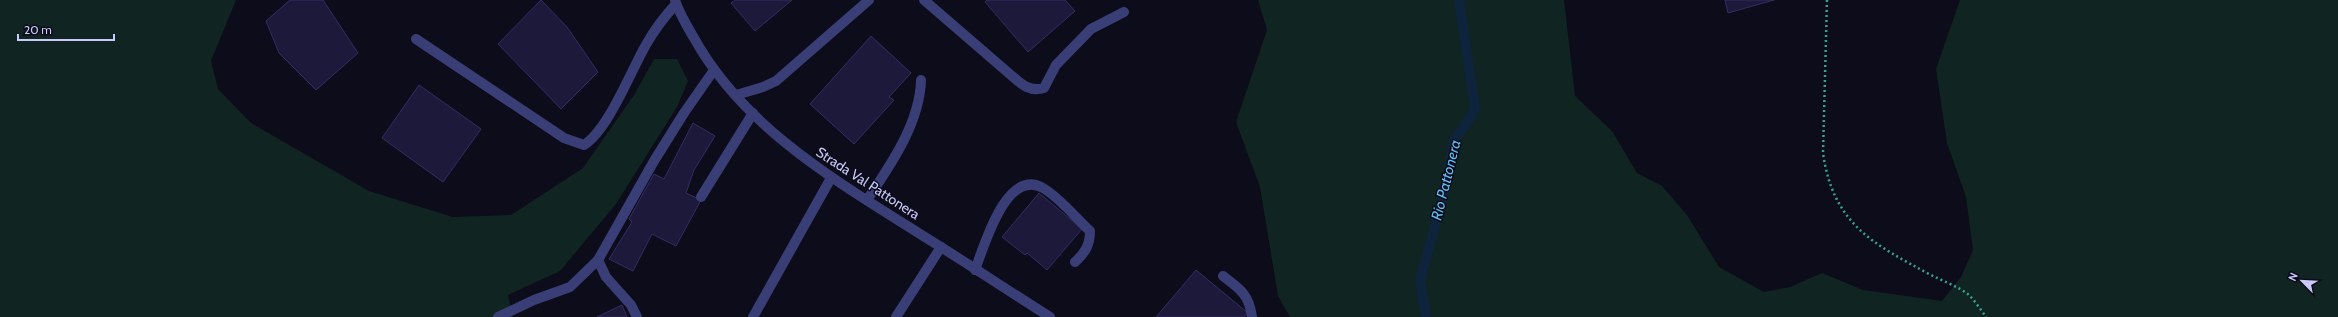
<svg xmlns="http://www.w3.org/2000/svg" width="2338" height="317" font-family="Cabin,sans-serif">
<rect width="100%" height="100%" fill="#0d0c1a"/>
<!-- green -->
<g fill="#102421">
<path d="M0,0H236L211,61L218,89L251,123L369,191L453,217L511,215L583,168L634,95L654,59H677L688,81L677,107L616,204L560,271L508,295L513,317H0Z"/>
<path d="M1258,0H1564L1575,96L1612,131L1637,173L1662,186L1687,215L1719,267L1764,292L1790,287L1822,273L1863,290L1942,301L1961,277L1973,250L1966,197L1947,143L1936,69L1960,0H2338V317H1290L1278,296L1260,187L1236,122L1267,30Z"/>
</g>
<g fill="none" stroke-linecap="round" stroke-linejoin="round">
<!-- stream -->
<path stroke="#0e243c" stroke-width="10" d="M1426,317L1420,280L1443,198L1454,140L1469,120L1475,108L1459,0"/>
</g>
<!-- building -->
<g fill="#1d193a" stroke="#322d64">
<path d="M290,0H323L358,53L316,90L279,53L266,21Z"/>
<path d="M541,0L567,27L598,72L561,109L498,44Z"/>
<path d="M735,0H792L755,31L731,3Z"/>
<path d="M987,0H1065L1075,11L1028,52L985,2Z"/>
<path d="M1725,0H1774L1728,13Z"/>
<path d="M871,36L911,73L889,97L894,100L854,144L810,104Z"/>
<path d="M419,85L481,129L443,182L382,138Z"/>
<path d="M693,123L715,136L694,170L686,193L701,200L676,246L652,234L633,271L609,259L632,222L629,219L654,174L664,179Z"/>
<path d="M1039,193L1082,229L1047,270L1027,253L1025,255L1002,237Z"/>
<path d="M1196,270L1248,313L1244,317H1156Z"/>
<path d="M622,305L627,317H597Z"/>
</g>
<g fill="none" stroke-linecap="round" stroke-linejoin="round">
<!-- path -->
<path stroke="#35a391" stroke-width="2.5" stroke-dasharray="2 3" stroke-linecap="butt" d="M1827,0L1823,153C1833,224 1873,244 1931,275C1943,281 1959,287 1969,295C1975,301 1981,310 1986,317"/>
<!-- minor -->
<g stroke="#3a3e76" stroke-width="10">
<path d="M675,0C679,13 687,26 694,38C744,128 836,181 920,234C964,261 1007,290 1050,317"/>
<path d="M924,0L1012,76C1022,85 1030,92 1044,88L1056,65L1091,29L1124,12"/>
<path d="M416,39L564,138L584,145C609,129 631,70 647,43C655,29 665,16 676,4"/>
<path d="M736,95L763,87L776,81L869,0"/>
<path d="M701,197L753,113"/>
<path d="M867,200C890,166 920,123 921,80"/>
<path d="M598,260L606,277L631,305L637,317"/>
<path d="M975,270C984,247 1006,167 1043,188C1060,198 1075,217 1090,231C1090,245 1085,253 1075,262"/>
<path d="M1223,276C1240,289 1249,294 1252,317"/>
<path d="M498,317L534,300L570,287L598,260L654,161L684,113L714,70"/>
<path d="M753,317L831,178"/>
<path d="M896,317L941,247"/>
</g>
</g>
<g text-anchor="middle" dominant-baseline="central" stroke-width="3" stroke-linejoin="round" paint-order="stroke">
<!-- street labels -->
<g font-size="14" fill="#cac9fb" stroke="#0d0c1a">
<text transform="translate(868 183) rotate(33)">Strada Val Pattonera</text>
</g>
<!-- water labels -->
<g font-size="15" font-style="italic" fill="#5fbef3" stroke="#0d0c1a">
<text transform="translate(1446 180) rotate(-76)">Rio Pattonera</text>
</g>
</g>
<!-- north arrow -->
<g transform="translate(2302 281) rotate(294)" stroke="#0d0c1a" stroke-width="3" paint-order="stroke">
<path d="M0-3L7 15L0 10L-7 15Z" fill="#cac9fb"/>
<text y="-6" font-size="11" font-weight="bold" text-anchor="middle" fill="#cac9fb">N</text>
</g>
<!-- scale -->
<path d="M18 34v6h96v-6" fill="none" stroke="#cac9fb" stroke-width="2"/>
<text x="24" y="34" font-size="12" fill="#cac9fb" stroke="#0d0c1a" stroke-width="3" paint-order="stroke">20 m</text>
</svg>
